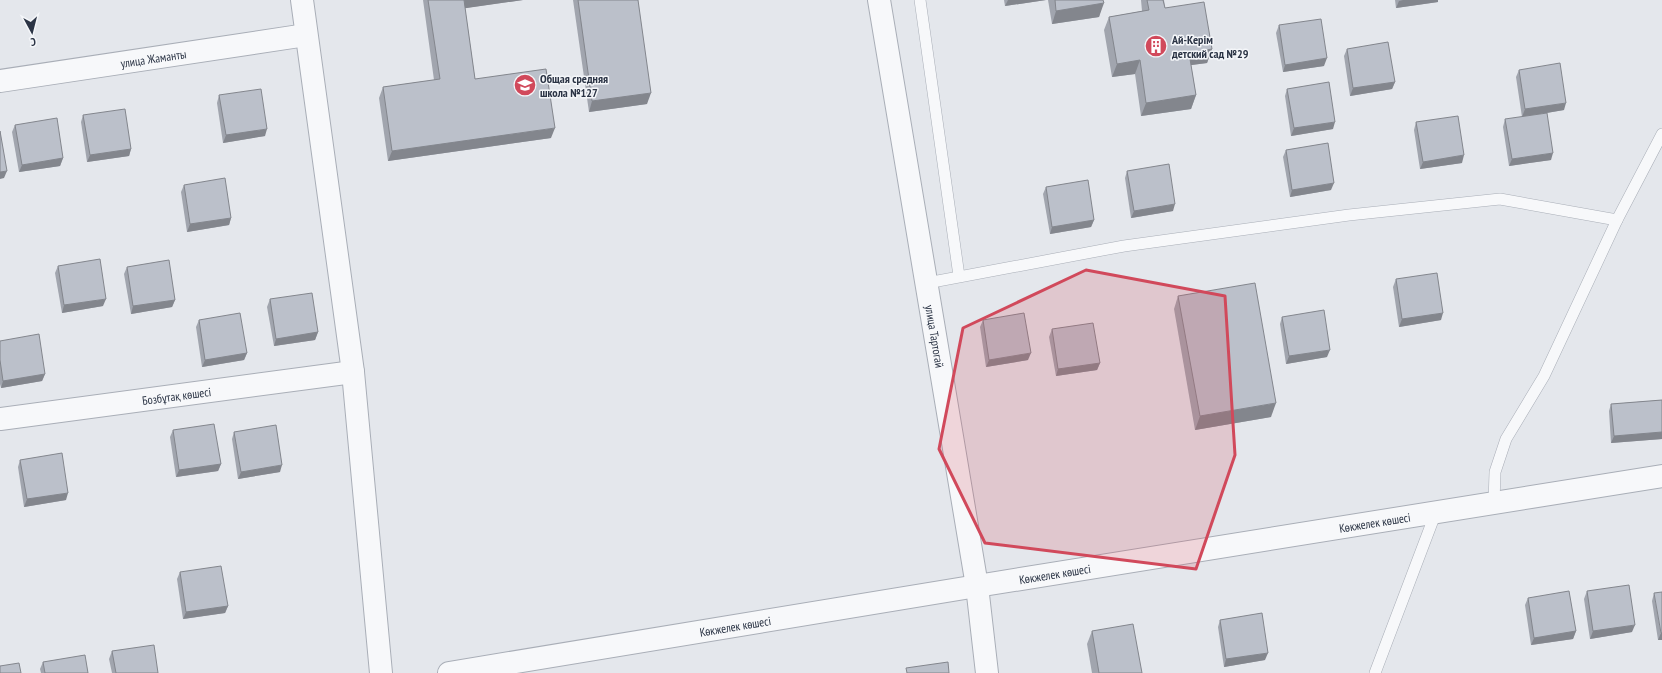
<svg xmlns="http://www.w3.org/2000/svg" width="1662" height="673" font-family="'PT Sans Narrow',sans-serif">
<rect width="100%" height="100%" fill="#e4e7ec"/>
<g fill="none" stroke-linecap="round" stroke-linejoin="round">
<!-- service casing -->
<g stroke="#a9aeb7" stroke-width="12">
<g id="service">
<path d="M920,0L959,276"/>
<path d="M927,283L1124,246L1349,215L1500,199L1617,220"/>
<path d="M1494,503L1495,472L1506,439L1544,376L1617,220L1662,134"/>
<path d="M1375,673L1436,512"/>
</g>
</g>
<!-- minor casing -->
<g stroke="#a9aeb7" stroke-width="24">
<g id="minor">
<path d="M302,0L353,372L381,673"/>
<path id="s1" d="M879,0L977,586L987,673"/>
<path id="s2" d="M0,81L306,35"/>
<path id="s3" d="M0,419L353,372"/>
<path id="s4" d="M449,673L977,586L1662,476"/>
</g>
</g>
<!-- service -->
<use href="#service" stroke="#f7f8fa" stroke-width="11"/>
<!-- minor -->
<use href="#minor" stroke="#f7f8fa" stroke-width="22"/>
</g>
<!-- wall -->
<g fill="#a1a5ae">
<path d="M423,0H523L465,8L475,79L551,138L388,161L379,98L383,87L434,80Z"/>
<path d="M573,0H638L647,104L589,112Z"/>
<path d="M1004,0H1046L1005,6Z"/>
<path d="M1048,0H1103L1099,17L1052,24Z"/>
<path d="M1141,0H1164L1165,8L1212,49L1207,63L1191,65L1196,95L1191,109L1141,116L1135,74L1112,77L1104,30L1109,17L1142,11Z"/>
<path d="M1395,0H1438V2L1396,8Z"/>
<path d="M1279,25L1324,66L1283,72L1276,33Z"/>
<path d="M1347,49L1395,82L1392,89L1350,96L1344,56Z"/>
<path d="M1519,70L1564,110L1522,117L1516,77Z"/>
<path d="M1287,89L1333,129L1291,136L1285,96Z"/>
<path d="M219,95L265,136L223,143L217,103Z"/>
<path d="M83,115L131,149L129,156L87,162L81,122Z"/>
<path d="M1505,119L1551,160L1509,166L1503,127Z"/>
<path d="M1416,122L1462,163L1420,169L1414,130Z"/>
<path d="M15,125L63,158L60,166L19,172L12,132Z"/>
<path d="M1286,150L1331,190L1290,197L1283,157Z"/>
<path d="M1127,171L1173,211L1131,218L1125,178Z"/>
<path d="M184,185L231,218L229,225L187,232L181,192Z"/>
<path d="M1046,187L1094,220L1091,227L1050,234L1043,194Z"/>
<path d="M58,266L103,306L62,313L55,273Z"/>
<path d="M127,267L175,300L172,307L131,314L124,274Z"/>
<path d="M1396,279L1441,320L1399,327L1393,287Z"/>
<path d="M1178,296L1271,417L1195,430L1174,309Z"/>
<path d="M270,299L318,332L315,340L274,346L267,307Z"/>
<path d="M1282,317L1327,357L1286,364L1280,324Z"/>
<path d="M199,320L247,353L244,360L202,367L196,327Z"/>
<path d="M983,320L1028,360L986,367L980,327Z"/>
<path d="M1052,329L1100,363L1097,370L1056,376L1049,337Z"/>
<path d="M0,341L45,374L42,381L1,388L0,384Z"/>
<path d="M1662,400V439L1611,443L1609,411L1611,404Z"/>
<path d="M173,430L221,464L218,471L176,477L170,437Z"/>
<path d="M234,432L280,472L238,479L232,439Z"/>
<path d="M20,460L66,500L24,507L18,467Z"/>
<path d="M180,572L228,606L225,613L183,619L177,579Z"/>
<path d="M1587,591L1632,632L1590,639L1584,599Z"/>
<path d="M1654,593L1662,640H1658L1652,601Z"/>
<path d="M1528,598L1576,631L1573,639L1531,645L1525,605Z"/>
<path d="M1220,620L1265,660L1224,667L1218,627Z"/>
<path d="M1092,631L1142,673H1092L1087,644Z"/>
<path d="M112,651L158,673H112L109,659Z"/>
<path d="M43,662L88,673H41L40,669Z"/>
</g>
<!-- shaded-wall -->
<g fill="#83868d">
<path d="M463,0H523L460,9Z"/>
<path d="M1008,0H1046L1005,6Z"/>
<path d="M1403,0H1438V2L1396,8L1399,1Z"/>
<path d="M1104,3L1099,17L1052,24L1056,11Z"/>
<path d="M1212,49L1207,63L1184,66L1189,53Z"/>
<path d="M1327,58L1324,66L1283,72L1285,65Z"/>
<path d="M1140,60L1135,74L1112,77L1117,64Z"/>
<path d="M1395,82L1392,89L1350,96L1353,88Z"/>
<path d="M651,93L647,104L589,112L592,101Z"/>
<path d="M1196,95L1191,109L1141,116L1146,103Z"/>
<path d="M1566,103L1564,110L1522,117L1525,109Z"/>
<path d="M1335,122L1333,129L1291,136L1294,128Z"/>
<path d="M555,128L551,138L388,161L392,151Z"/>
<path d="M267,129L265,136L223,143L226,135Z"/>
<path d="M131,149L129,156L87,162L90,155Z"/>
<path d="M1553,153L1551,160L1509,166L1512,159Z"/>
<path d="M1464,155L1462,163L1420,169L1423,162Z"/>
<path d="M63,158L60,166L19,172L22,165Z"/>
<path d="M7,171L4,178L0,179V172Z"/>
<path d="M1334,183L1331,190L1290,197L1292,190Z"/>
<path d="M1175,204L1173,211L1131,218L1134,211Z"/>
<path d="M231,218L229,225L187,232L190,224Z"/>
<path d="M1094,220L1091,227L1050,234L1052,227Z"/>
<path d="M106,299L103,306L62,313L64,305Z"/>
<path d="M175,300L172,307L131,314L133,306Z"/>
<path d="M1443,313L1441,320L1399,327L1402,319Z"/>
<path d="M318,332L315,340L274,346L276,339Z"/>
<path d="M1330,350L1327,357L1286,364L1289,356Z"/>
<path d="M247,353L244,360L202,367L205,360Z"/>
<path d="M1031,353L1028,360L986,367L989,360Z"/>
<path d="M1100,363L1097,370L1056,376L1058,369Z"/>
<path d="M45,374L42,381L1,388L3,381Z"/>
<path d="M1276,403L1271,417L1195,430L1200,416Z"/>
<path d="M1662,432V439L1611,443L1614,436Z"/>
<path d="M221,464L218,471L176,477L179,470Z"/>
<path d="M282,465L280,472L238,479L241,472Z"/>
<path d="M68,493L66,500L24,507L27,499Z"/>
<path d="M228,606L225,613L183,619L186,612Z"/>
<path d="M1635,625L1632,632L1590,639L1593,631Z"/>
<path d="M1576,631L1573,639L1531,645L1534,638Z"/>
<path d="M1661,633H1662V640H1658Z"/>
<path d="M1268,653L1265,660L1224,667L1226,659Z"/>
</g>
<!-- building -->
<g fill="#bbc0ca" stroke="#83868d">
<path d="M428,0H464L475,79L546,69L555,128L392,151L383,87L440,79Z"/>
<path d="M578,0H638L651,93L592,101Z"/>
<path d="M1055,0H1103L1104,3L1056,11Z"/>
<path d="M1147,0H1163L1165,8L1204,2L1212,49L1189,53L1196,95L1146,103L1140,60L1117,64L1109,17L1149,10Z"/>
<path d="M1321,19L1327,58L1285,65L1279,25Z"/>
<path d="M1388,42L1395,82L1353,88L1347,49Z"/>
<path d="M1560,63L1566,103L1525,109L1519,70Z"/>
<path d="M1329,82L1335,122L1294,128L1287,89Z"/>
<path d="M261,89L267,129L226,135L219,95Z"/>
<path d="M125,109L131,149L90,155L83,115Z"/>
<path d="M1547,113L1553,153L1512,159L1505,119Z"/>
<path d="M1458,116L1464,155L1423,162L1416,122Z"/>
<path d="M57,118L63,158L22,165L15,125Z"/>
<path d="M0,131L7,171L0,172Z"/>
<path d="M1328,143L1334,183L1292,190L1286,150Z"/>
<path d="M1169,164L1175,204L1134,211L1127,171Z"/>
<path d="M225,178L231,218L190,224L184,185Z"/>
<path d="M1088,180L1094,220L1052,227L1046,187Z"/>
<path d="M100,259L106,299L64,305L58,266Z"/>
<path d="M169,260L175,300L133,306L127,267Z"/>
<path d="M1437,273L1443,313L1402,319L1396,279Z"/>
<path d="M1255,283L1276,403L1200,416L1178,296Z"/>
<path d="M312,293L318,332L276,339L270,299Z"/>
<path d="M1324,310L1330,350L1289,356L1282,317Z"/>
<path d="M240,313L247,353L205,360L199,320Z"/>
<path d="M1024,313L1031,353L989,360L983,320Z"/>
<path d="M1093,323L1100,363L1058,369L1052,329Z"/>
<path d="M39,334L45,374L3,381L0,360V341Z"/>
<path d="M1662,400V432L1614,436L1611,404Z"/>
<path d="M214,424L221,464L179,470L173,430Z"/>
<path d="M276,425L282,465L241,472L234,432Z"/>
<path d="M62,453L68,493L27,499L20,460Z"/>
<path d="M221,566L228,606L186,612L180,572Z"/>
<path d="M1629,585L1635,625L1593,631L1587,591Z"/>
<path d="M1569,591L1576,631L1534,638L1528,598Z"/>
<path d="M1662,592V633H1661L1654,593Z"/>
<path d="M1262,613L1268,653L1226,659L1220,620Z"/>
<path d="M1133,624L1142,673H1099L1092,631Z"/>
<path d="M154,645L158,673H116L112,651Z"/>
<path d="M85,655L88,673H45L43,662Z"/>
<path d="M948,662L949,673H907L906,668Z"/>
<path d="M19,663L21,673H0V666Z"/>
</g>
<!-- marked area -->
<path fill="#d1495b" fill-opacity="0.2" stroke="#d1495b" stroke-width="3" stroke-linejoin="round" d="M1086,270L1225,296L1235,455L1196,569L985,543L939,449L963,328Z"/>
<!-- icons -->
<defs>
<g id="building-disc" transform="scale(1.15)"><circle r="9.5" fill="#d1495b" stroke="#f4f6f9"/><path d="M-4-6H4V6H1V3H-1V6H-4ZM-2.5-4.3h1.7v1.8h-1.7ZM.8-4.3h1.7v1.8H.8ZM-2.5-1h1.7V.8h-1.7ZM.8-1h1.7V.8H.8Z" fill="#fff"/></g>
<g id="school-disc" transform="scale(1.15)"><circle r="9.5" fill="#d1495b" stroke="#f4f6f9"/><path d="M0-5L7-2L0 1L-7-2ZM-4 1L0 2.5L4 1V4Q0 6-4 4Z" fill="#fff"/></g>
</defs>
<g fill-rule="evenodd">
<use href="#building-disc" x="1156" y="46"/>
<use href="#school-disc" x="525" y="85"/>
</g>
<g text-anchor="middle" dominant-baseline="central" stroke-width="3" stroke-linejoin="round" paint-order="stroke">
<!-- poi labels -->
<g font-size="12" font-weight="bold" fill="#2b3445" stroke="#f4f6f9" text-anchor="start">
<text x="1172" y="39">Ай-Керім<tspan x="1172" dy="14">детский сад №29</tspan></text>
<text x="540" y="78">Общая средняя<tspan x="540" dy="14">школа №127</tspan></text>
</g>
<!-- street labels -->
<g font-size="12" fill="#2b3445" stroke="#f4f6f9">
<text stroke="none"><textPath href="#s2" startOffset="155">улица Жаманты</textPath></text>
<text stroke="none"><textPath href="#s1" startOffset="341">улица Тартогай</textPath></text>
<text stroke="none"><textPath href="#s3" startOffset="178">Бозбұтақ көшесі</textPath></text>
<text stroke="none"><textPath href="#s4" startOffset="938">Көкжелек көшесі</textPath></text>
<text stroke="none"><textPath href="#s4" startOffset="614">Көкжелек көшесі</textPath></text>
<text stroke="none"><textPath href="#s4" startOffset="290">Көкжелек көшесі</textPath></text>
</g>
</g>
<!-- north arrow -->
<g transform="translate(32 32) rotate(173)" stroke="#f4f6f9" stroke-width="3" paint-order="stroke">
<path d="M0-3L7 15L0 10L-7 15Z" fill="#2b3445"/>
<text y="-6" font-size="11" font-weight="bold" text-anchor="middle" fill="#2b3445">С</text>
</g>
</svg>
